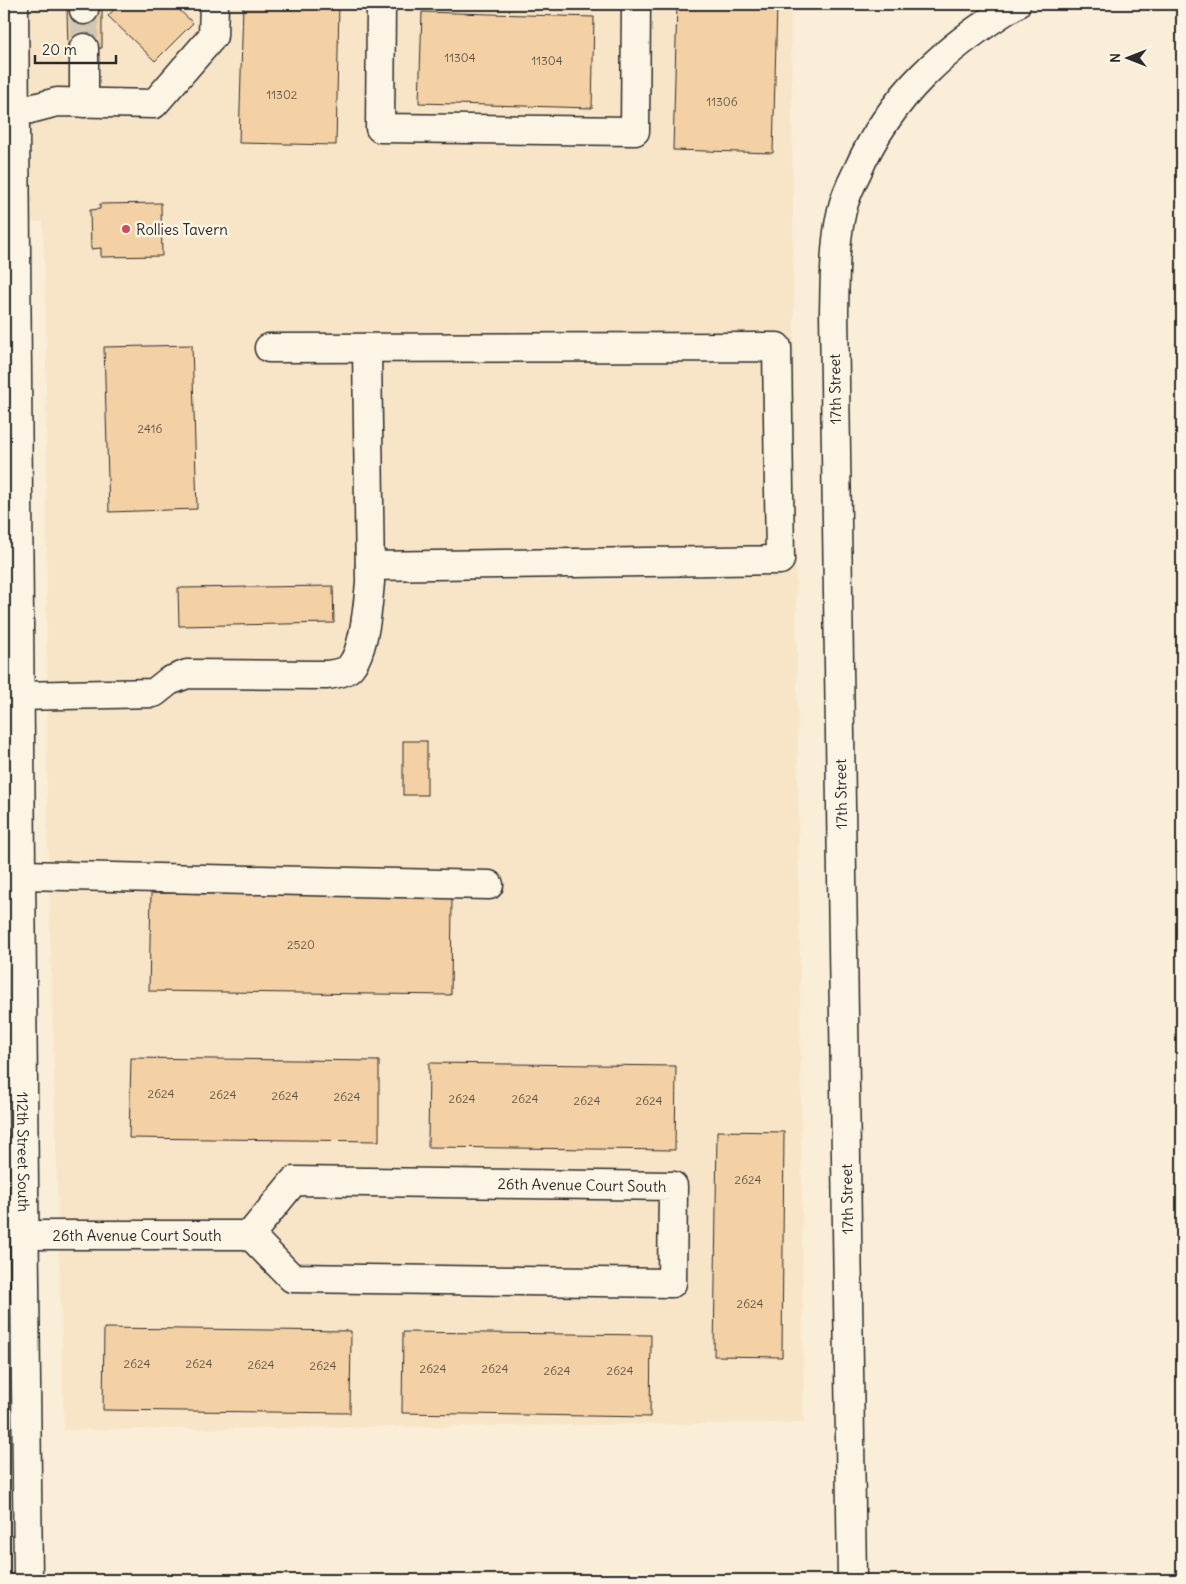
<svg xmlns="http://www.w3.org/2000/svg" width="1186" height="1584" font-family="Delius,sans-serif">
<rect width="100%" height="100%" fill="#faeed8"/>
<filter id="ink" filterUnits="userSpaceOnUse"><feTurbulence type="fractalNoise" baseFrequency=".02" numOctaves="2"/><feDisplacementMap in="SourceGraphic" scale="10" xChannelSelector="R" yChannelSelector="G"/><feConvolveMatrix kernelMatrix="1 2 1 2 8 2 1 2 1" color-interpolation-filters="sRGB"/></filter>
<g filter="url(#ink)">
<!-- built -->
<path fill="#f8e5c8" d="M4,4H791L804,1423L64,1430L47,825L46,343L43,222L4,223Z"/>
<!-- building -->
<g fill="#f4d1a4" stroke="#2b2b2b">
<path d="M119,4H173L193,23L155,61L108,16Z"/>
<path d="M243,4H339L336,145L239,143Z"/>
<path d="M677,4H777L773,153L673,150Z"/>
<path d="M67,10H102V48L68,49Z"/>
<path d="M422,12L594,17L592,108L419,103Z"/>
<path d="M161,203L162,256L101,257V248L91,249L90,210L100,209V204Z"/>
<path d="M192,345L197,509L109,512L104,347Z"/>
<path d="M333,586L334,623L179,626L178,588Z"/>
<rect x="403" y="741" width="24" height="54"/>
<path d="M151,893L452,897L451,995L149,991Z"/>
<path d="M131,1058L379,1061V1141L129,1138Z"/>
<path d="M429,1063L676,1066L675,1150L428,1147Z"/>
<path d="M717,1131L784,1132L782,1357L714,1356Z"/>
<path d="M104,1328L351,1331L350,1413L103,1410Z"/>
<path d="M403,1332L651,1335L650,1417L402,1413Z"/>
</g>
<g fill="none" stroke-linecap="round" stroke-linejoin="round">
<!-- minor-tunnel -->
<path stroke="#d1c7b5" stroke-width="28" stroke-dasharray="28 14" stroke-linecap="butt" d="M84,10V48"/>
<!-- minor casing -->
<g stroke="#2b2b2b" stroke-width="31">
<g id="minor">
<path id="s1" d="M14,4L22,988L28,1580"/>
<path d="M84,4V10"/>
<path d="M381,4L380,128L635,131L636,4"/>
<path d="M84,103V48"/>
<path d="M4,112L15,113L57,102L154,104L213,36L214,4"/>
<path d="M269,348L777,347L780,560L370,566"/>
<path d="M19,696L154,693L169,681L187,674L326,675C334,674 346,673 351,666C365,649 368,604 370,582L367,348"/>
<path d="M21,875L489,885"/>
<path id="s2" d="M25,1235H250L292,1278L672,1283L673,1186L294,1181L250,1235"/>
<path d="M852,1580L834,312C835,278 834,244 842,210C845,197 851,184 857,172C891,95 946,47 1016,4"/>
</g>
</g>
<!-- minor -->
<use href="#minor" stroke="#fcf5e5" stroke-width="28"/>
</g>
</g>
<!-- markers -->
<circle fill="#d1495b" stroke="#fcf5e5" stroke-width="2" cx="126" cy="229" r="5"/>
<g text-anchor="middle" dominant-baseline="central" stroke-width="5" stroke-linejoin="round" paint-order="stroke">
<!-- number labels -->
<g font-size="12" fill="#5d5449">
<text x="460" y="57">11304</text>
<text x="547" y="60">11304</text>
<text x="282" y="94">11302</text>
<text x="722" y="101">11306</text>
<text x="150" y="428">2416</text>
<text x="301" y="944">2520</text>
<text x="161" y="1093">2624</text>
<text x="223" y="1094">2624</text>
<text x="285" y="1095">2624</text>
<text x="347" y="1096">2624</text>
<text x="462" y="1098">2624</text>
<text x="525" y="1098">2624</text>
<text x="587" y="1100">2624</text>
<text x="649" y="1100">2624</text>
<text x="748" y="1179">2624</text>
<text x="750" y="1303">2624</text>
<text x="137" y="1363">2624</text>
<text x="199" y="1363">2624</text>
<text x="261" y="1364">2624</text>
<text x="323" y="1365">2624</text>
<text x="433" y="1368">2624</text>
<text x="495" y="1368">2624</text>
<text x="557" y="1370">2624</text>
<text x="620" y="1370">2624</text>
</g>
<!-- poi labels -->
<g font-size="15" fill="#2b2b2b" stroke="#fcf5e5" text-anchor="start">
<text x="136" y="229">Rollies Tavern</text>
</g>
<!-- street labels -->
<g font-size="15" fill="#2b2b2b" stroke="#fcf5e5">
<text transform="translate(835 389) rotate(-91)">17th Street</text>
<text transform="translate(841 794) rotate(-91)">17th Street</text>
<text stroke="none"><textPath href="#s1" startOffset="1148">112th Street South</textPath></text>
<text transform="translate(582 1185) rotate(1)">26th Avenue Court South</text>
<text transform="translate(847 1199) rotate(-91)">17th Street</text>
<text stroke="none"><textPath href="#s2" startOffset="112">26th Avenue Court South</textPath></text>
</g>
</g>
<!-- margin -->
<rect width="1186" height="1584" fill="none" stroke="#fcf5e5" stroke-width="20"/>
<rect x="10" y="10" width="1166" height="1564" fill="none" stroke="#2b2b2b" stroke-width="2" filter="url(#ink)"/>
<!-- north arrow -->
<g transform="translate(1128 58) rotate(270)" stroke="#fcf5e5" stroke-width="4" paint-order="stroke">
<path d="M0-4L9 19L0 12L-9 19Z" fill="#2b2b2b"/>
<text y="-8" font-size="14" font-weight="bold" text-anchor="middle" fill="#2b2b2b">N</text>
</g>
<!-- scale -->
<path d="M35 55v8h81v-8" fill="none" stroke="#2b2b2b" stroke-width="2.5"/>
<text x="42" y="55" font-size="15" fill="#2b2b2b" stroke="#fcf5e5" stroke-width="4" paint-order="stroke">20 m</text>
</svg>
